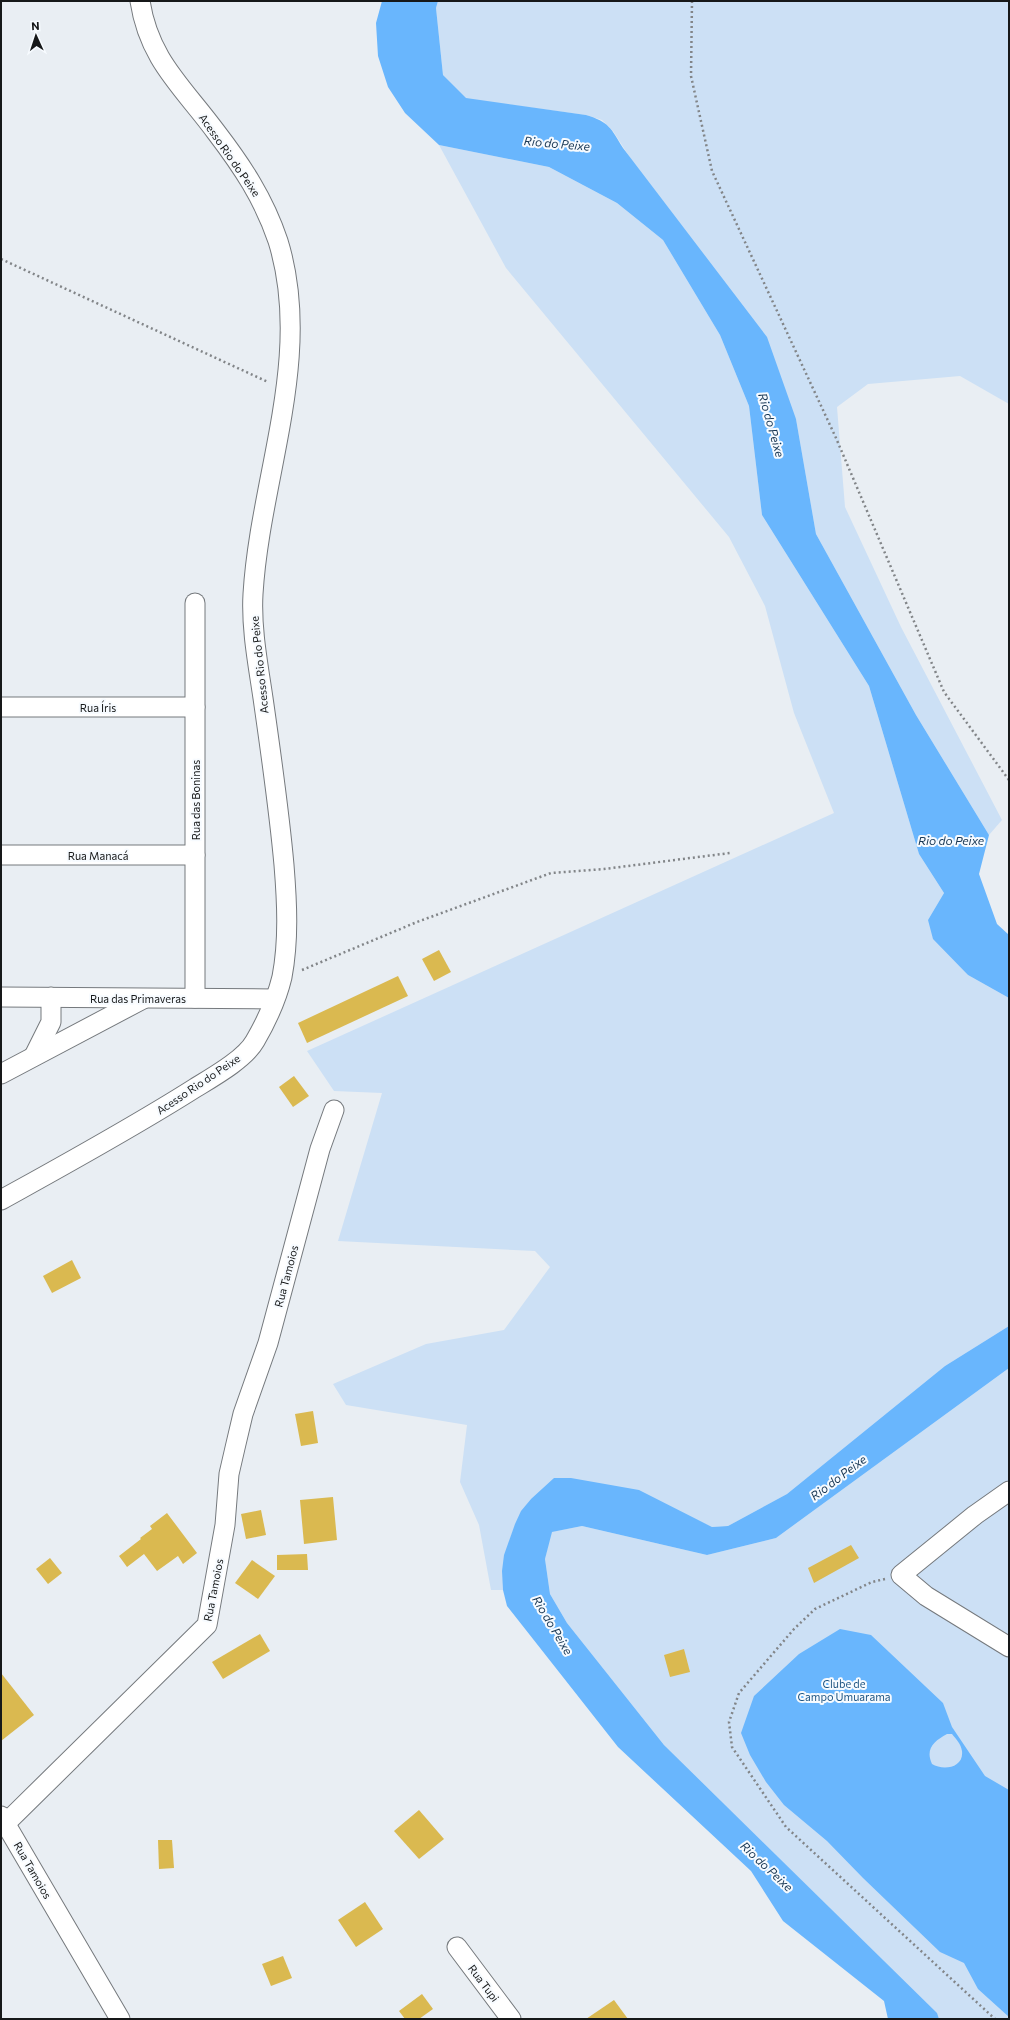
<svg xmlns="http://www.w3.org/2000/svg" width="1010" height="2020" font-family="Commissioner,sans-serif">
<rect width="100%" height="100%" fill="#e9eef3"/>
<!-- green -->
<g fill="#cce0f5">
<path d="M438,1H1009V404L960,376L868,384L837,407L845,507L901,627L1002,820L989,835L916,715L816,534L796,419L613,131L602,120L586,115L466,99L443,75L436,8Z"/>
<path d="M439,145L549,167L617,203L663,240L720,335L749,406L762,515L869,686L919,854L944,893L928,920L968,975L1009,998V1326L945,1366L787,1494L728,1526L712,1527L697,1520L531,1499C511,1524 502,1558 503,1590H491L479,1525L460,1482L467,1425L346,1405L333,1384L426,1344L504,1330L550,1267L535,1251L338,1241L382,1093L334,1091L307,1051L834,813L794,713L765,606L729,537L506,268Z"/>
<path d="M1009,1368V2019H939L936,2013L664,1745L567,1623L550,1594L545,1559L551,1532L582,1526L707,1555L776,1538Z"/>
</g>
<!-- water -->
<g fill="#69b6fd" fill-rule="evenodd">
<path d="M382,1H438L436,8L443,75L466,98L586,115C609,122 611,128 623,148L767,337L796,419L816,534L916,715L989,835L979,874L997,924L1009,935V998L968,975L933,939L928,920L944,893L919,854L869,686L762,515L749,406L720,335L663,240L617,203L549,167L439,145L405,113L388,87L378,56L376,23Z"/>
<path d="M1009,1326V1368L776,1538L707,1555L582,1526L552,1532L545,1559L550,1594L567,1623L664,1745L937,2013L939,2019H888L884,2001L783,1921L751,1871L618,1747L507,1606L503,1590L502,1571L504,1555L515,1524L521,1511L531,1499L554,1478H571L639,1490L712,1527L728,1526L787,1494L945,1366Z"/>
<path d="M840,1629L871,1635L943,1703L952,1727L985,1776L1009,1790V2017L978,1989L964,1963L940,1952L863,1878L827,1841L784,1805L766,1782L750,1755L741,1733L754,1696L799,1654ZM947,1734H952C956,1739 961,1744 962,1751C964,1768 943,1771 932,1764C925,1749 934,1741 947,1734Z"/>
</g>
<!-- building -->
<g fill="#dab950">
<path d="M439,950L451,972L434,981L422,959Z"/>
<path d="M398,976L408,996L307,1043L298,1023Z"/>
<path d="M294,1076L309,1096L293,1107L279,1087Z"/>
<path d="M72,1260L81,1278L52,1293L43,1276Z"/>
<path d="M313,1411L318,1443L301,1446L295,1414Z"/>
<path d="M333,1497L337,1540L304,1544L300,1500Z"/>
<path d="M261,1510L266,1535L246,1539L241,1514Z"/>
<path d="M167,1513L197,1553L183,1564L178,1556L157,1571L144,1554L127,1567L119,1556L141,1539L140,1538L152,1529L150,1526Z"/>
<path d="M851,1545L859,1558L814,1583L808,1568Z"/>
<path d="M307,1554L308,1570H277V1555Z"/>
<path d="M50,1558L62,1573L48,1584L36,1569Z"/>
<path d="M252,1560L275,1576L258,1599L235,1583Z"/>
<path d="M260,1634L270,1651L223,1679L212,1662Z"/>
<path d="M684,1649L690,1672L670,1677L664,1655Z"/>
<path d="M1,1673L34,1715L1,1741Z"/>
<path d="M419,1810L444,1839L419,1859L394,1831Z"/>
<path d="M158,1840H172L174,1868L159,1869Z"/>
<path d="M365,1902L383,1929L356,1947L338,1920Z"/>
<path d="M283,1956L292,1978L271,1986L262,1964Z"/>
<path d="M422,1994L433,2009L419,2019H405L399,2011Z"/>
<path d="M614,2000L628,2019H586Z"/>
</g>
<g fill="none" stroke-linecap="round" stroke-linejoin="round">
<!-- minor casing -->
<g stroke="#75797d" stroke-width="21">
<g id="minor">
<path d="M195,603V998"/>
<path d="M1,707H195"/>
<path d="M1,855H195"/>
<path d="M1,997L274,999"/>
<path d="M34,1056L51,1022V997"/>
<path d="M1,1074L143,999"/>
<path d="M1,1200C66,1164 132,1128 195,1088C213,1077 245,1059 255,1041C266,1022 277,998 282,977C289,940 287,902 284,865C279,809 271,754 263,698C258,664 251,628 253,594C260,477 314,357 278,241C264,199 242,166 216,132C183,87 149,60 140,1"/>
<path d="M1009,1491L975,1515L901,1575L926,1596L1009,1647"/>
<path d="M1,1816L120,2019"/>
<path d="M6,1823L207,1625L225,1525L229,1474L235,1448L243,1414L268,1343L320,1149L334,1110"/>
<path d="M457,1947L511,2019"/>
</g>
</g>
<!-- path -->
<g stroke="#828588" stroke-width="2.5" stroke-dasharray="2 3" stroke-linecap="butt">
<path d="M692,1L691,76L712,171L836,438L944,692L1009,780"/>
<path d="M1,259L268,382"/>
<path d="M302,970L417,922L551,873L604,869L730,853"/>
<path d="M885,1579L872,1582L815,1609L794,1629L739,1693L729,1722L732,1747L786,1827L995,2019"/>
</g>
<!-- minor -->
<use href="#minor" stroke="#fff" stroke-width="19"/>
</g>
<g text-anchor="middle" dominant-baseline="central" stroke-width="4" stroke-linejoin="round" paint-order="stroke">
<!-- street labels -->
<g font-size="11" fill="#161819" stroke="#f7fbff">
<text transform="translate(230 155) rotate(55)">Acesso Rio do Peixe</text>
<text transform="translate(259 665) rotate(-96)">Acesso Rio do Peixe</text>
<text x="98" y="707">Rua Íris</text>
<text transform="translate(195 800) rotate(-90)">Rua das Boninas</text>
<text x="98" y="855">Rua Manacá</text>
<text x="138" y="998">Rua das Primaveras</text>
<text transform="translate(198 1084) rotate(-34)">Acesso Rio do Peixe</text>
<text transform="translate(286 1276) rotate(-75)">Rua Tamoios</text>
<text transform="translate(213 1590) rotate(-79)">Rua Tamoios</text>
<text transform="translate(33 1870) rotate(60)">Rua Tamoios</text>
<text transform="translate(484 1983) rotate(53)">Rua Tupi</text>
</g>
<!-- park labels -->
<g font-size="11" fill="#1f5583" stroke="#f7fbff">
<text x="844" y="1683">Clube de<tspan x="844" dy="13">Campo Umuarama</tspan></text>
</g>
<!-- water labels -->
<g font-size="12" font-style="italic" fill="#183754" stroke="#f7fbff">
<text transform="translate(557 143) rotate(5)">Rio do Peixe</text>
<text transform="translate(772 425) rotate(74)">Rio do Peixe</text>
<text x="951" y="840">Rio do Peixe</text>
<text transform="translate(838 1477) rotate(-37)">Rio do Peixe</text>
<text transform="translate(553 1625) rotate(59)">Rio do Peixe</text>
<text transform="translate(767 1866) rotate(43)">Rio do Peixe</text>
</g>
</g>
<!-- border -->
<rect width="1010" height="2020" fill="none" stroke="#161819" stroke-width="4"/>
<!-- north arrow -->
<g transform="translate(36 36) rotate(357)" stroke="#f7fbff" stroke-width="3" paint-order="stroke">
<path d="M0-3L7 15L0 10L-7 15Z" fill="#161819"/>
<text y="-6" font-size="11" font-weight="bold" text-anchor="middle" fill="#161819">N</text>
</g>
</svg>
